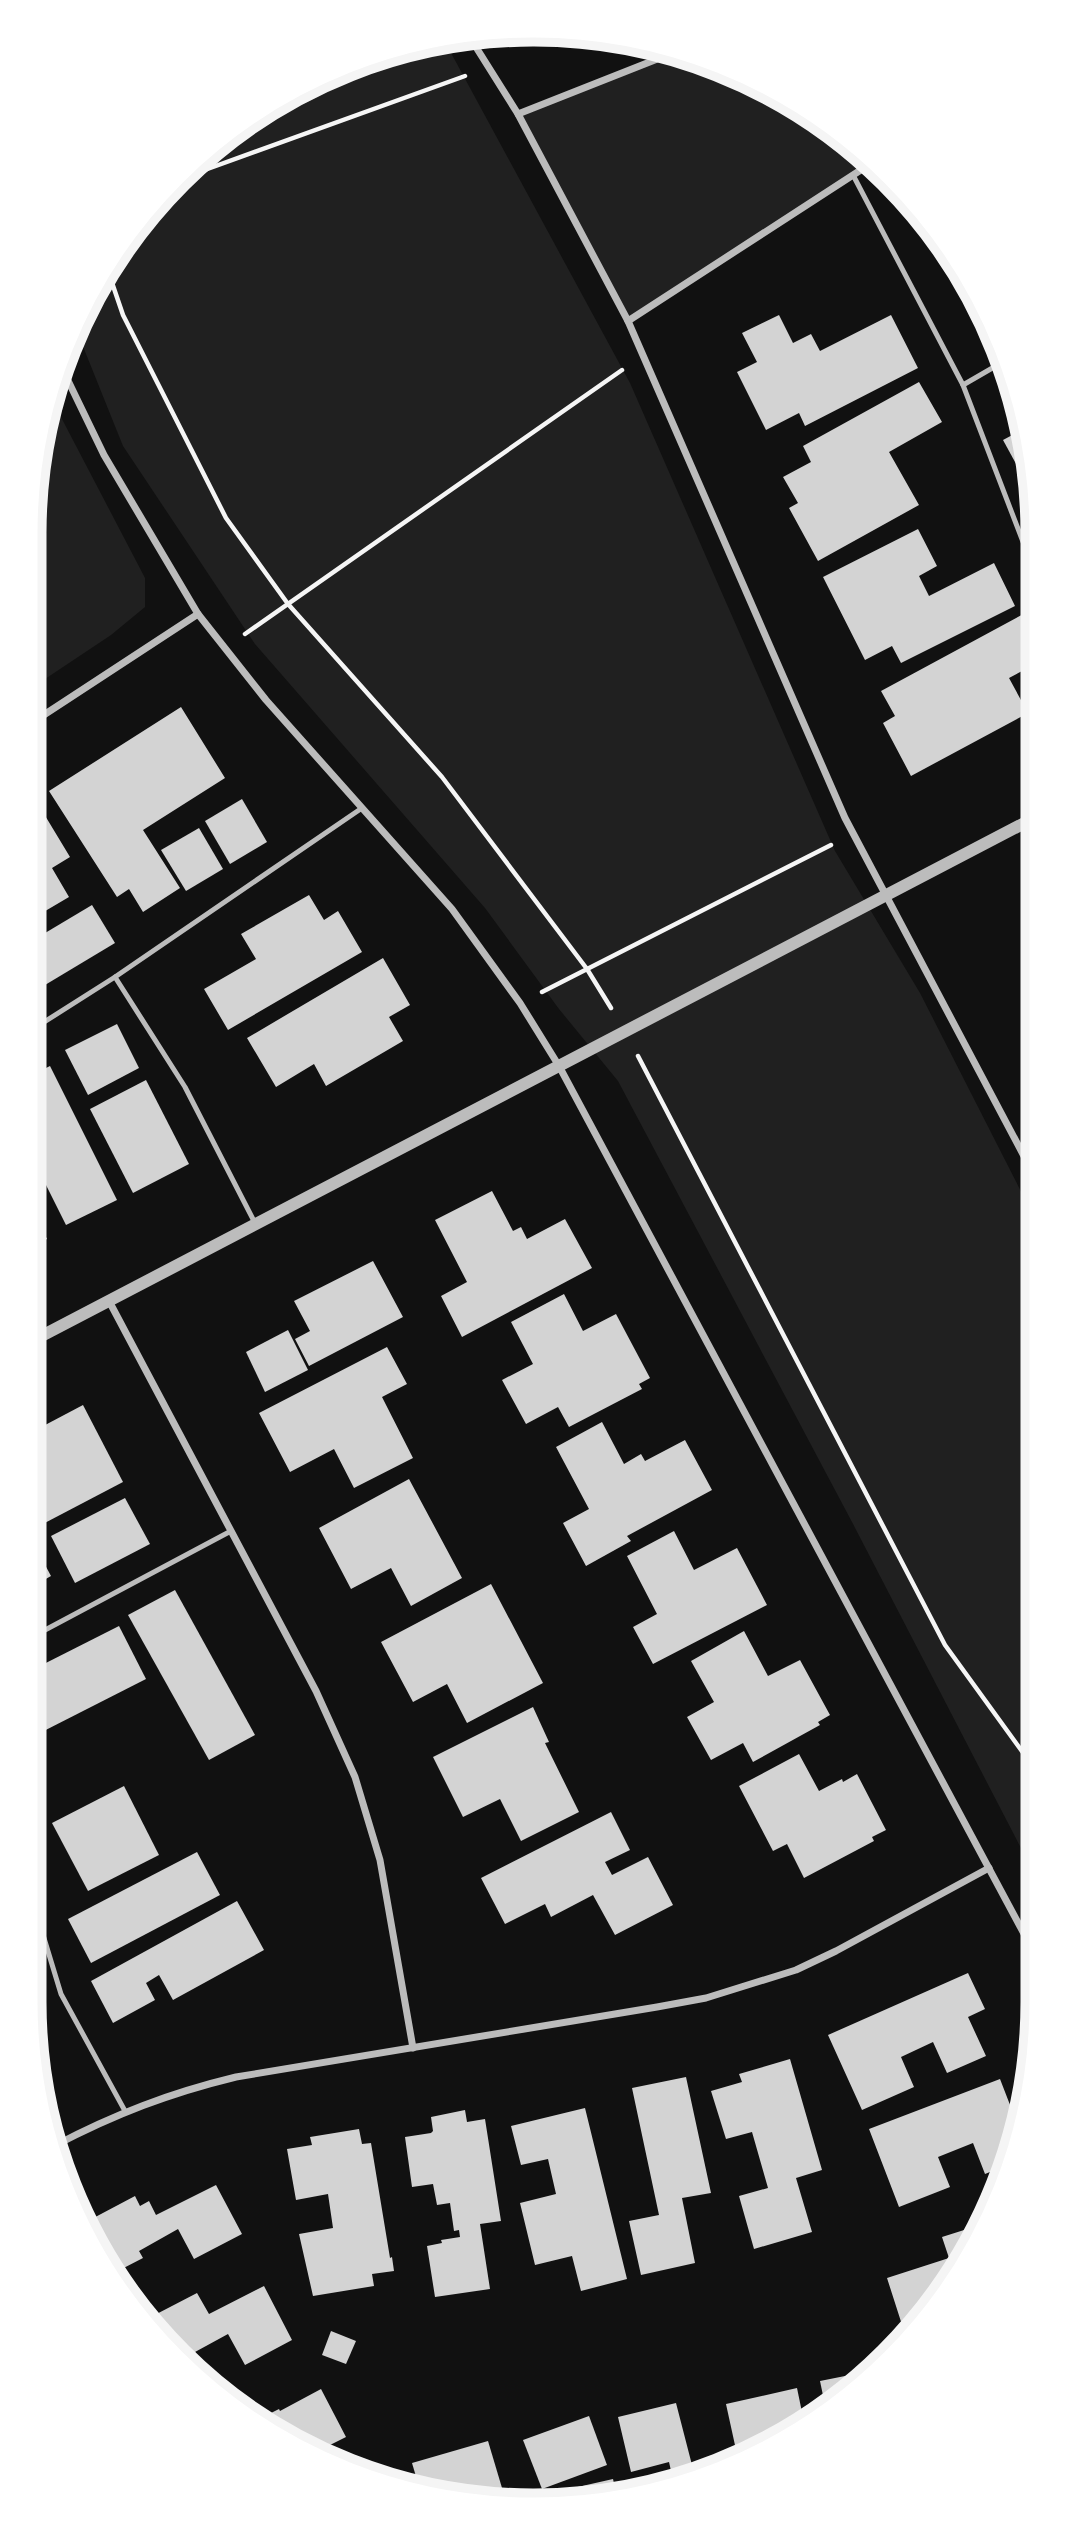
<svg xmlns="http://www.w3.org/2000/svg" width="1067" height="2535" font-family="'Roboto Condensed',sans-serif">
<rect width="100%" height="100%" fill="#111"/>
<!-- green -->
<g fill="#202020">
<path d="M444,40L630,383L835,851L920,993L1035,1219L1037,1879L852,1522L618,1081L559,1009L485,908L255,644L123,446L76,329C83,313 89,295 98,280C176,155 298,64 444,40Z"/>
<path d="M675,52L696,57L814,115L870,164L628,321L518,114Z"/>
<path d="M52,400L145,578V607L111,635L30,689V533Z"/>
</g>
<!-- building -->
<g fill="#d3d3d3">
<path d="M939,241L943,247L983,308L976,312L937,242Z"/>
<path d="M779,315L793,343L811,334L820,351L891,315L918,368L805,426L799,413L766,430L737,372L757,362L742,333Z"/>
<path d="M919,382L942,422L889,452L919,505L818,561L789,508L798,503L783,477L811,462L803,446Z"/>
<path d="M1022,430L1033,467V495L1003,440Z"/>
<path d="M918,529L937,566L919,576L929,596L994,563L1015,606L901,663L892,646L865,660L823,577Z"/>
<path d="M1029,611L1033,619V665L1009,678L1028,713L911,776L883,723L895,716L881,691Z"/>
<path d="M181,707L225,778L143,830L180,888L143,912L129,889L117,897L49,791Z"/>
<path d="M35,799L70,857L52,868L69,897L30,920V802Z"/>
<path d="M242,799L267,842L230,864L205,821Z"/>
<path d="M199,828L223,869L186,891L161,850Z"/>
<path d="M309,895L324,920L338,911L362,952L228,1030L204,989L256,959L241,934Z"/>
<path d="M92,905L115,943L30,994V942Z"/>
<path d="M383,958L410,1005L389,1017L403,1041L326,1086L314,1064L276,1087L247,1038Z"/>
<path d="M117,1024L139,1068L88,1095L65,1050Z"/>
<path d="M50,1066L117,1200L66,1225L30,1153V1076Z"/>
<path d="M146,1080L189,1164L133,1193L90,1109Z"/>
<path d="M492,1191L513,1231L521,1227L527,1239L565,1219L592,1268L462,1337L441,1296L467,1282L435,1220Z"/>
<path d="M30,1205L47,1239L30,1247Z"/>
<path d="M373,1261L403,1317L309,1366L295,1339L310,1331L294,1301Z"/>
<path d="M564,1294L583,1331L616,1314L650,1378L639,1384L642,1389L569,1427L558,1407L526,1424L502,1380L533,1364L511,1322Z"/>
<path d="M288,1330L308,1370L265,1392L246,1352Z"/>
<path d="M387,1347L407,1384L382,1397L413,1458L354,1488L334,1449L290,1472L259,1413Z"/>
<path d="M83,1405L123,1482L39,1526L30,1509V1433Z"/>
<path d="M602,1422L624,1464L641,1454L645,1461L685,1440L712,1490L627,1536L631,1541L586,1566L563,1523L589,1509L556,1447Z"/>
<path d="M409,1479L462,1578L411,1606L391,1568L351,1589L319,1528Z"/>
<path d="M125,1498L150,1544L75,1583L51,1536Z"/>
<path d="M674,1531L694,1570L737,1548L767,1605L653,1664L633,1627L657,1614L627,1556Z"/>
<path d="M30,1537L51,1576L30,1588Z"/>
<path d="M491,1584L543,1683L467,1723L447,1684L413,1702L381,1642Z"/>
<path d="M175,1590L255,1735L209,1760L128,1615Z"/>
<path d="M119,1626L146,1679L30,1738V1671Z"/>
<path d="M744,1631L768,1676L800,1660L830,1715L818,1722L820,1725L753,1762L743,1743L711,1760L687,1717L714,1702L691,1661Z"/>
<path d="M533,1707L549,1742L545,1743L579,1812L521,1841L500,1799L463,1817L433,1757Z"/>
<path d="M799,1754L819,1791L842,1779L843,1782L857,1774L886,1830L872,1837L874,1841L804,1878L787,1844L773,1851L739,1786Z"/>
<path d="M124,1786L159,1855L88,1891L52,1823Z"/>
<path d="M611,1812L630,1850L605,1862L612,1875L648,1857L673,1905L615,1935L593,1895L551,1917L545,1904L505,1924L481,1878Z"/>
<path d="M197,1852L220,1895L91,1963L68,1919Z"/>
<path d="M237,1901L264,1950L173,2000L159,1975L146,1983L155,2000L113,2023L91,1981Z"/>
<path d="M968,1973L985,2009L968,2017L986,2056L947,2073L933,2042L901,2057L914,2087L862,2110L828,2035Z"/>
<path d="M30,1995L40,2016L33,2020L30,2002Z"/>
<path d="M790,2059L822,2170L796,2178L812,2232L754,2249L739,2196L768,2188L752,2132L726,2139L711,2091L742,2082L739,2074Z"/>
<path d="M686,2077L711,2193L682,2198L695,2263L641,2275L629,2221L659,2215L632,2088Z"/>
<path d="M1000,2079L1017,2123L1010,2164L985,2174L973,2143L938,2157L950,2187L899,2207L869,2129Z"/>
<path d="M585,2108L627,2279L581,2291L572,2256L535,2265L520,2203L556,2194L548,2159L521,2165L511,2126Z"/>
<path d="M465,2110L467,2122L485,2119L501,2221L480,2224L490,2289L435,2297L427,2246L442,2243L441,2240L460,2237L459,2230L454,2231L450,2203L437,2205L433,2184L412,2187L405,2137L431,2133L433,2131L431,2117Z"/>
<path d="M359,2129L362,2144L371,2143L390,2258L392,2257L394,2271L372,2274L374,2286L313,2296L299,2234L333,2228L328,2194L296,2200L287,2149L312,2145L310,2137Z"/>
<path d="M216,2185L242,2234L194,2259L178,2229L139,2251L143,2258L112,2274L97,2253L84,2223L135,2196L140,2206L149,2201L156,2215Z"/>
<path d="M983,2224L970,2253L917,2327L904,2331L887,2278L949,2258L942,2237Z"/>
<path d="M264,2286L292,2340L245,2365L228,2334L195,2352L200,2361L193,2365L155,2333L145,2320L197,2293L209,2314Z"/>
<path d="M331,2331L356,2341L346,2364L322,2355Z"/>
<path d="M865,2372L826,2405H825L820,2381Z"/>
<path d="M797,2388L804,2422L785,2438L738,2459L726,2404Z"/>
<path d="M321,2389L346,2437L318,2451L287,2440L283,2432L278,2435L246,2409L254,2405L261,2418L279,2409L280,2411Z"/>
<path d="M676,2403L692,2465L711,2460L714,2470L695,2479L674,2484L669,2462L631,2472L618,2417Z"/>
<path d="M589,2416L607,2465L542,2489L523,2440Z"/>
<path d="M488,2441L505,2498L436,2496L420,2490L412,2463Z"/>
<path d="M613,2479L617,2497L600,2501L562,2500L560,2491Z"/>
</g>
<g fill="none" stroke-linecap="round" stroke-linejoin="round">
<!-- path -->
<g stroke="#f5f5f5" stroke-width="4.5">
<path d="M177,180L465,76"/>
<path d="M107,268L123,315L226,518L288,604L442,777L587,969L611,1008"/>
<path d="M245,634L622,370"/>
<path d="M542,992L831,845"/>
<path d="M638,1056L945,1645L1037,1772"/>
</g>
<!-- service -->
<g stroke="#bcbcbc" stroke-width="5">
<path d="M853,175L963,385L1033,568"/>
<path d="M963,385L1001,363"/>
<path d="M115,977L185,1087L255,1223"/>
<path d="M30,1031L115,977L362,808"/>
<path d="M30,1638L231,1531"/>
<path d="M30,1892L61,1994L125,2111"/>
</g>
<!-- minor -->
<g stroke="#bcbcbc" stroke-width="7">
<path d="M469,36L518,114L628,321L845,818L1035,1177"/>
<path d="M518,114L675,52"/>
<path d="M628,321L870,164"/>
<path d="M60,364L104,455L198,614L266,700L452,909L520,1003L559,1066L1037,1958"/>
<path d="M30,724L198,614"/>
<path d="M109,1301L316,1691L355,1777L380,1860L413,2048"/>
<path d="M54,2146C115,2114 170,2093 236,2077L657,2007L706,1998L796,1970L836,1951L989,1868"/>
</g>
<!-- tertiary -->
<path stroke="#bcbcbc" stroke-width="12" d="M30,1342L1034,818"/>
</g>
<!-- crop -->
<path d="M0 0H1067V2535H0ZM533 42H534A491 491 0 0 1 1025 533V2002A491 491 0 0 1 534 2493H533A491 491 0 0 1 42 2002V533A491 491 0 0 1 533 42Z" fill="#fff" fill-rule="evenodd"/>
<path fill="none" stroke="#f5f5f5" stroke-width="9" d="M533 42H534A491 491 0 0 1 1025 533V2002A491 491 0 0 1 534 2493H533A491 491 0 0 1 42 2002V533A491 491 0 0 1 533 42Z"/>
</svg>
